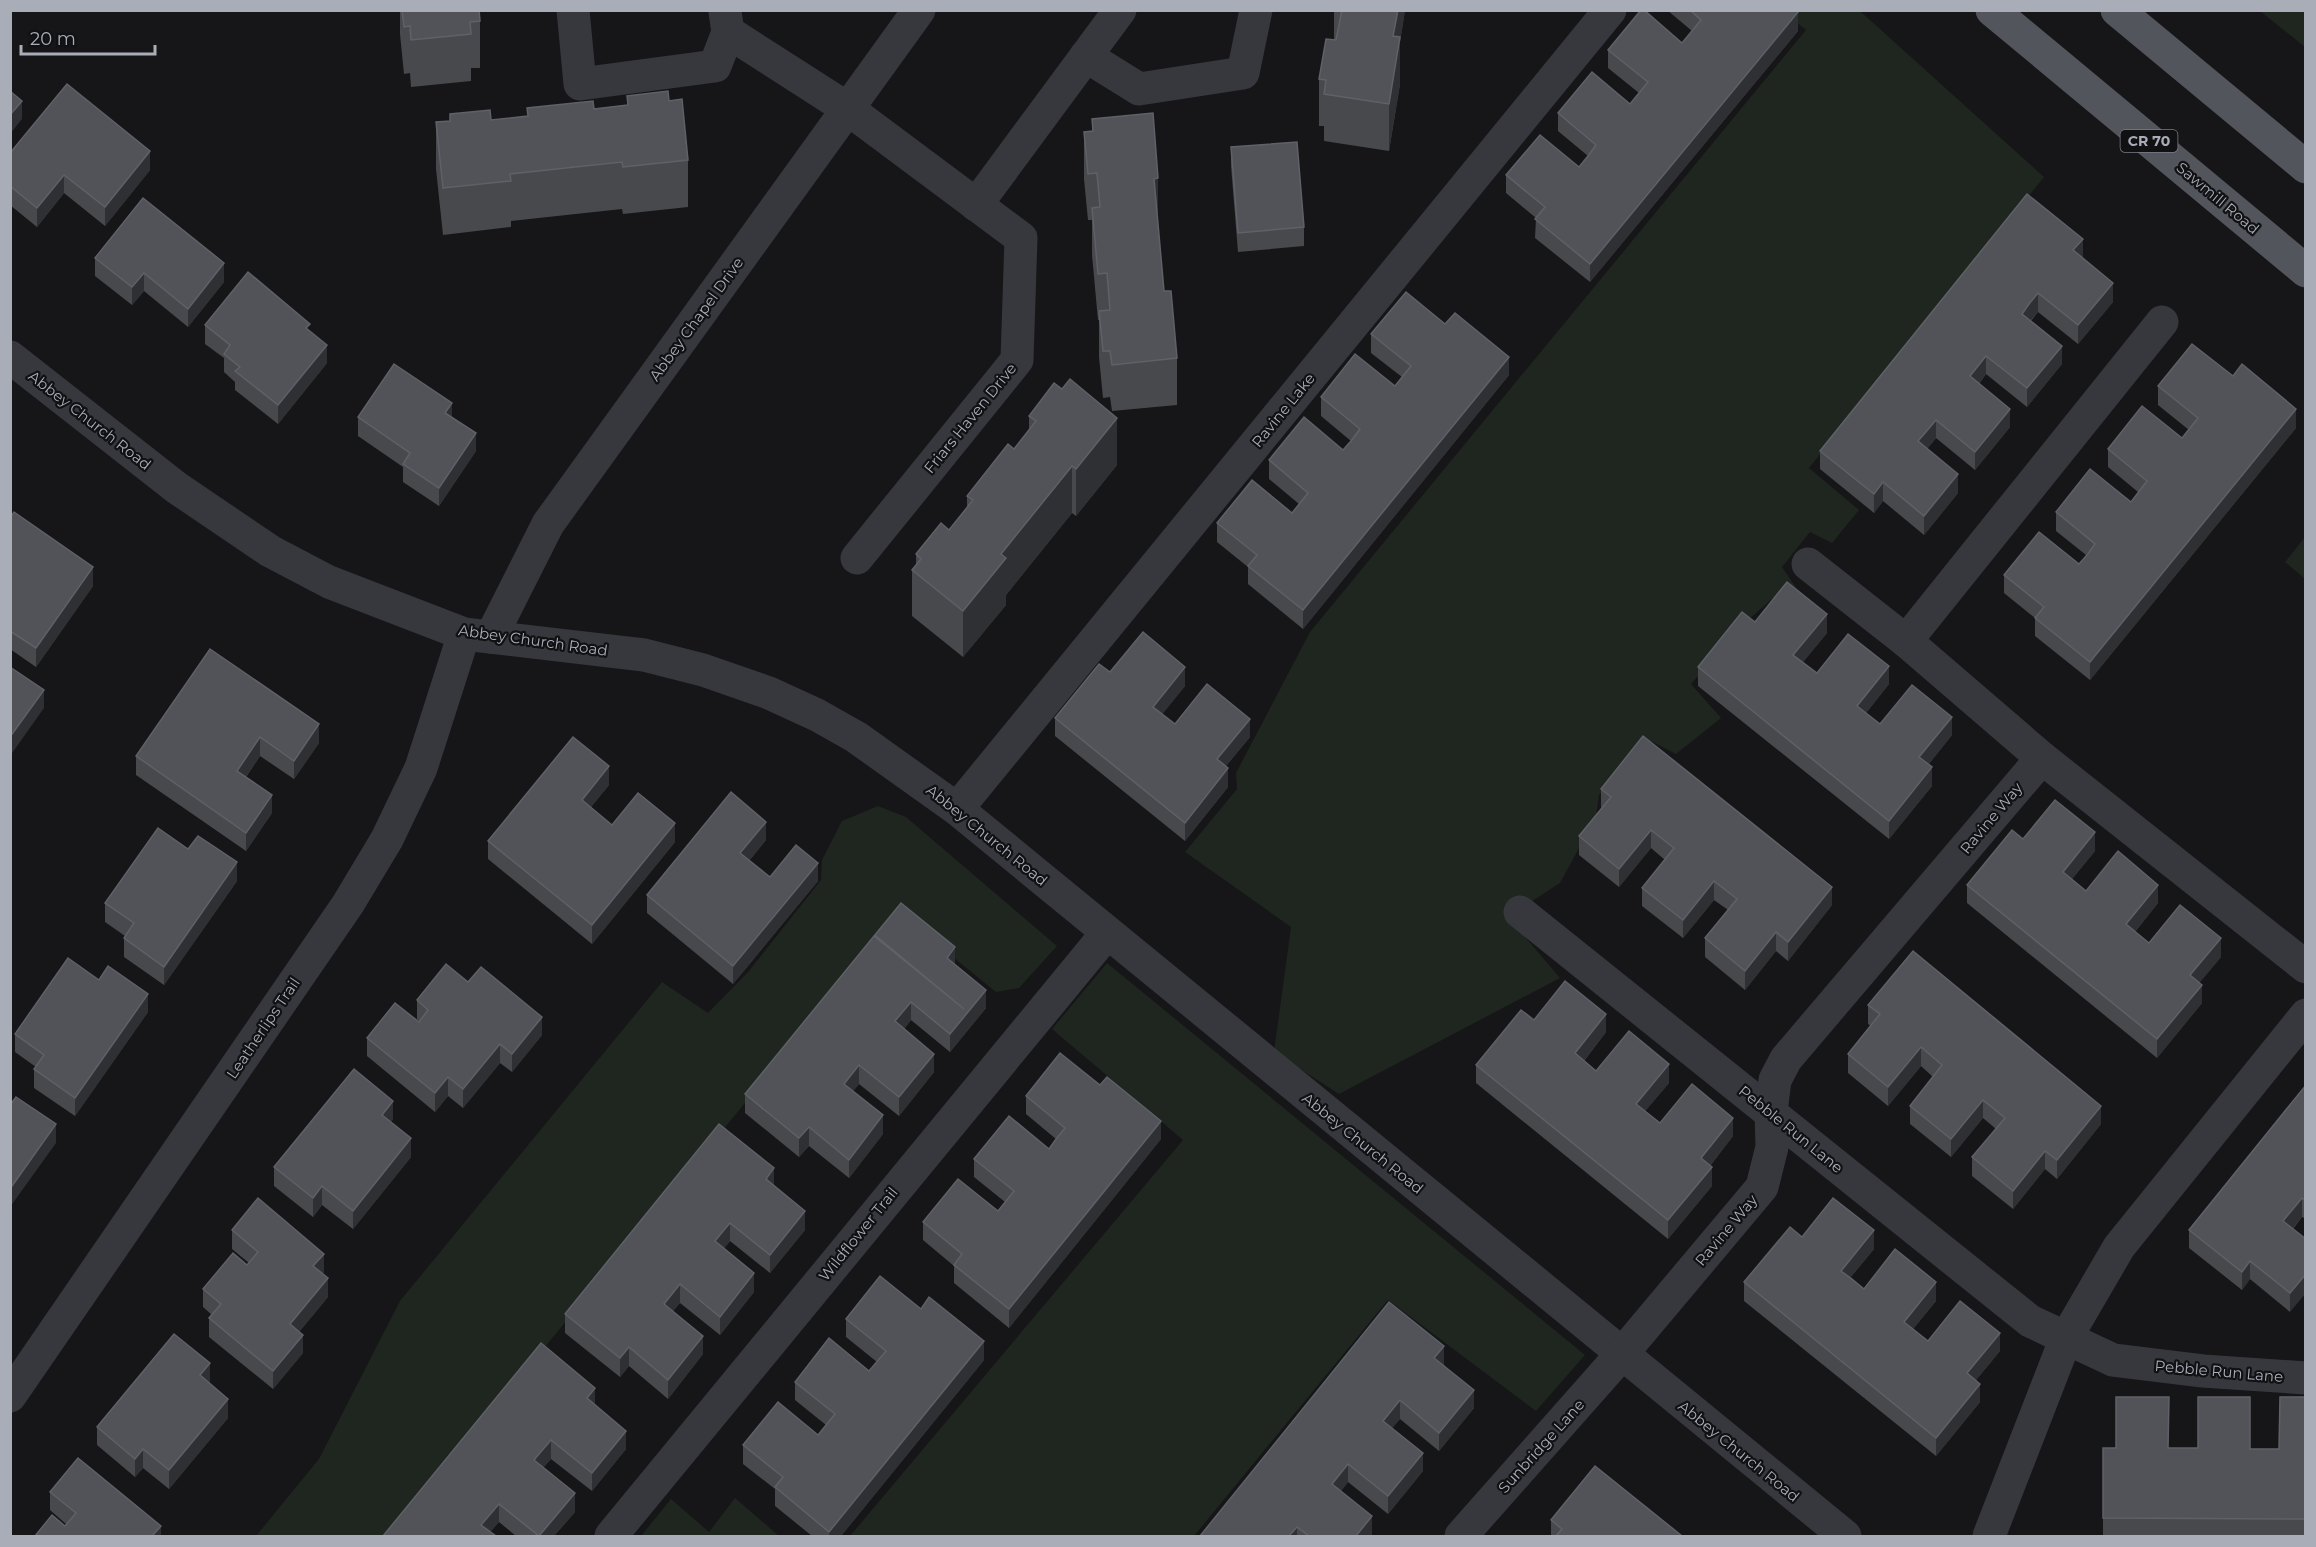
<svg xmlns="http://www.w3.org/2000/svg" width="2316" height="1547" font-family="Montserrat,sans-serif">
<rect width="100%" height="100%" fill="#161618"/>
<!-- green -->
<g fill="#1e261f">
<path d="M1782,11H1860L2044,177L1809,468L1859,510L1832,543L1810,532L1782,567L1797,589L1780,592L1747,621L1691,684L1721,718L1676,754L1647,739L1599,795L1596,817L1560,883L1508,917L1560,978L1339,1094L1274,1052L1291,927L1185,852L1237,789L1236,773L1310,632L1806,30Z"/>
<path d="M2260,11H2305V47Z"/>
<path d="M2305,537V579L2285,562Z"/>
<path d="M878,806L906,817L1057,946L1019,988L996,992L900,914L390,1536H256L319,1459L400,1301L662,982L708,1013L749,971L821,880L822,860L842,821Z"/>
<path d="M1107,963L1585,1355L1536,1411L1388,1300L1194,1536H850L1183,1140L1052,1029Z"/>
<path d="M735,1498L779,1536H641L671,1499L709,1532Z"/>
</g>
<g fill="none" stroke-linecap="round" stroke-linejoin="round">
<!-- minor -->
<g stroke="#37383d" stroke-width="33">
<path d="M573,10L580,84L715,66L728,32L725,12"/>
<path d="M728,32L848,109L1021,238L1017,360L857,558"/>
<path d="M1086,56L1139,89L1243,73L1256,10"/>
<path d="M976,205L1120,10"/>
<path d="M10,357L177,488L270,551L329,582L464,634L644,655L703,670L769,693L817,715L856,737L957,809L1845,1536"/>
<path d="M1808,564L1906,641"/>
<path d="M491,637L548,524L919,10"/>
<path d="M2042,758L2306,967"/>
<path d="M957,809L1610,10"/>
<path d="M1520,912L2030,1321L2113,1360L2203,1371L2306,1378"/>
<path d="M10,1396L348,904L387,839L421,768L464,634"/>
<path d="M611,1536L1107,933"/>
<path d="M1461,1536L1621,1355L1762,1187L1772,1147L1771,1112L1775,1080L1786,1059L2042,758L1906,641L2162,322"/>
<path d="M1989,1536L2066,1338L2119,1247L2306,1015"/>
</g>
<!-- major -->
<g stroke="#53555c" stroke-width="33">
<path d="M1992,10L2306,271"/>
<path d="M2117,10L2306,167"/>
</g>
</g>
<!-- wall -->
<g fill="#47494d">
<path d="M400,10H479L480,21V68H471V81L411,87L410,73L404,74L400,34Z"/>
<path d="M1334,10H1405L1400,42V84L1389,151L1324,141V126H1319V79L1334,40Z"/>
<path d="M1667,10H1796L1798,31L1590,282L1535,238L1536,218L1506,193V175L1579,167L1588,156L1558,131V113L1630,104L1639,93L1608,68V50L1682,43L1692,31Z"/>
<path d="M627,96L669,101L688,160V207L623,214L622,209L511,221V227L443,235L436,169V122L491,120L627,105Z"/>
<path d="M1092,119L1158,225L1164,291L1177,358V405L1112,411L1110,397L1103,398L1099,357V320H1098L1092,255V220H1088L1084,179V132L1092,131Z"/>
<path d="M1231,147L1304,227V246L1238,252L1231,166Z"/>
<path d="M10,153L150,170L105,226L64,193L37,227L10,205Z"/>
<path d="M95,258L224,282L188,327L144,291L132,305L95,276Z"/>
<path d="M2082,258L2113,302L2078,344L2038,312L2031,321L2062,364L2027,407L1986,374L1979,384L2010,427L1975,470L1936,438L1927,449L1958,493L1924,535L1883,501L1874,513L1820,469V451Z"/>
<path d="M205,325L310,331L327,363L278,424L235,390V382L224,372V358L205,344Z"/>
<path d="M1371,334L1509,375L1303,629L1248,584V567L1217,542V523L1292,513L1299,504L1269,479V460L1343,450L1351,441L1321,416V397L1395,386L1402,377L1371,353Z"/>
<path d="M2158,386L2296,428L2090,680L2035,636V618L2004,593V575L2079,564L2086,555L2056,531V512L2131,502L2138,492L2108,467V449L2182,438L2189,430L2158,405Z"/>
<path d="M1029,416L1117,465L1076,516L1072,513L1006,595V605L963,657L912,616V570L916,565V554L949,530L967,508V496L1014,449L1029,430Z"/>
<path d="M358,417H452L476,451L439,506L403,482V467L358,436Z"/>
<path d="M10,518L93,586L36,667L10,649Z"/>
<path d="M1755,622L1827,633L1803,662L1817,673L1889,684L1866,713L1880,724L1952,735L1928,765L1932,786L1889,839L1698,686V667Z"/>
<path d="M1110,672L1185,686L1162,714L1175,724L1250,737L1226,766L1228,787L1185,841L1055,736V718Z"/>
<path d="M319,724V743L294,779L260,756L246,777L272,813L246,851L136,775V756Z"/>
<path d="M609,785L591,807L612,825L675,842L592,944L488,859V841Z"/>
<path d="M1601,789L1832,905L1788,961L1776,951L1745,990L1705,957V938L1728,910L1714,900L1683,938L1642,906V888L1665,860L1651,848L1619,887L1579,855V836L1602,808L1601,807Z"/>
<path d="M2023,839L2095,851L2072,879L2086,891L2158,903L2135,932L2149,943L2221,957L2199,983L2202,1003L2157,1058L1967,903V885Z"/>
<path d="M766,840L749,861L770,877L818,881L733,984L647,913V895Z"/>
<path d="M188,849L237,881L164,985L124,957V938L125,936L105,922V903Z"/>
<path d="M875,935L955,965L986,1008L950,1052L911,1020L904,1029L934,1072L899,1116L859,1084L853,1091L883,1134L849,1178L809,1146L799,1157L745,1113V1094L875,937Z"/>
<path d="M99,980L148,1012L75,1116L34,1088V1069L36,1067L15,1052V1034Z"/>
<path d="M468,982L542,1035L512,1072L500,1063L463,1108L448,1096L435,1112L367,1056V1038L419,1022V1021L417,1019V1000Z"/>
<path d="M1868,1005L2101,1124L2057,1179L2045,1169L2013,1209L1972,1176V1157L1996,1129L1983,1118L1951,1157L1910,1124V1106L1933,1077L1921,1066L1888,1106L1848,1073V1054L1871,1026L1868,1024Z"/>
<path d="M1534,1020L1606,1032L1584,1061L1596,1071L1669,1083L1645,1111L1660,1123L1733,1136L1710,1166L1712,1186L1668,1239L1476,1083V1065Z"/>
<path d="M2306,1085V1219L2302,1217L2293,1229L2290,1312L2250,1279L2242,1290L2189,1248V1230Z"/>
<path d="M1026,1096L1161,1139L1009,1328L954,1283V1266L923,1240V1222L998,1211L1005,1202L974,1177V1159L1049,1149L1056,1139L1026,1114Z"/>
<path d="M393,1119L391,1122L411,1157L353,1229L322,1205L313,1217L274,1186V1167Z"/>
<path d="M774,1186L805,1230L770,1273L730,1241L724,1248L754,1292L720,1335L680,1303L673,1311L703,1354L668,1399L629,1366L620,1377L565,1333V1314Z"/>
<path d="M232,1230L324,1272L322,1274L328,1297L299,1332L303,1353L273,1389L209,1337V1318L212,1315L203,1307V1289L247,1265L249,1263L232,1249Z"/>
<path d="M1802,1237L1874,1249L1850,1278L1864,1289L1936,1301L1913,1329L1928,1341L2000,1351L1976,1380L1980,1402L1936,1456L1744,1301V1282Z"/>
<path d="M846,1319L984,1360L841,1536H812L775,1506V1489L743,1464V1445L818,1435L826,1425L795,1400V1382L869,1371L877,1362L846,1337Z"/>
<path d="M1444,1365L1474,1408L1439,1451L1400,1419L1392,1428L1423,1471L1388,1514L1348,1482L1341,1491L1372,1535L1370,1536H1200Z"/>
<path d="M210,1382L209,1383L228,1418L169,1489L143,1468L135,1477L97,1445V1427Z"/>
<path d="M2306,1397V1536H2103V1448L2279,1449Z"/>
<path d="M595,1405L626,1449L592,1491L551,1459L543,1468L575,1512L554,1536H516L499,1522L490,1532L496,1536H383Z"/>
<path d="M50,1492L161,1536L65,1526L66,1524L50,1510Z"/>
<path d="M1551,1520L1682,1536H1551Z"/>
</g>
<!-- shaded-wall -->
<g fill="#2f3033">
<path d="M1398,10H1405L1400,42V84L1389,151V104L1393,36Z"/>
<path d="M1798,12V31L1590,282V264Z"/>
<path d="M22,101V119L10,134V115Z"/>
<path d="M150,151V170L105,226V207Z"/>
<path d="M64,175V193L37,227V208Z"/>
<path d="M1158,178V225L1154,179Z"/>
<path d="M2083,239V258L2073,269V250Z"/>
<path d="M224,263V282L188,327V309Z"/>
<path d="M144,273V291L132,305V287Z"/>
<path d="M2113,283V302L2078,344V325Z"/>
<path d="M2038,293V312L2029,322L2022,314Z"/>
<path d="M327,345V363L278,424V405Z"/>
<path d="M2062,346V364L2027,407V388Z"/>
<path d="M1986,356V374L1970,395V376Z"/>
<path d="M1509,357V375L1303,629V610Z"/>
<path d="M452,403V422L445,413Z"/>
<path d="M2010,409V427L1975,470V452Z"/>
<path d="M2296,409V428L2090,680V662Z"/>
<path d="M1117,418V465L1076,516V469Z"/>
<path d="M1936,420V438L1918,460V441Z"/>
<path d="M476,433V451L439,506V488Z"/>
<path d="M1072,466V513L1006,595V605L963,657V611L1001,554Z"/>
<path d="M1958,474V493L1924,535V516Z"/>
<path d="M1883,482V501L1874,513V494Z"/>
<path d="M93,567V586L36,667V648Z"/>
<path d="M1827,614V633L1793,674V655Z"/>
<path d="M1889,666V684L1857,724V706Z"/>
<path d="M1185,667V686L1153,726V707Z"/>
<path d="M44,690V708L10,756V737Z"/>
<path d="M1952,717V735L1919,776V757Z"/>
<path d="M1250,719V737L1217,777V759Z"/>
<path d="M319,724V743L294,779V761Z"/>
<path d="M260,737V756L237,789V771Z"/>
<path d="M609,766V785L582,818V800Z"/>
<path d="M1932,767V786L1889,839V821Z"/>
<path d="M1228,768V787L1185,841V823Z"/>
<path d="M272,795V813L246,851V833Z"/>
<path d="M766,822V840L740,872V853Z"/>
<path d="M675,823V842L592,944V925Z"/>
<path d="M1651,830V848L1619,887V869Z"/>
<path d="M2095,832V851L2063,890V872Z"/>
<path d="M237,862V881L164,985V967Z"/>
<path d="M818,863V881L733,984V966Z"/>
<path d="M1714,881V900L1683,938V920Z"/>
<path d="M2158,885V903L2126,943V924Z"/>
<path d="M1832,887V905L1788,961V942Z"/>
<path d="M1776,932V951L1745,990V971Z"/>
<path d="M2221,938V957L2190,994V975Z"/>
<path d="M955,947V966L947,958Z"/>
<path d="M2202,985V1003L2157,1058V1039Z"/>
<path d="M986,990V1008L950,1052V1034Z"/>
<path d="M148,994V1012L75,1116V1098Z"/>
<path d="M911,1002V1020L895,1040V1021Z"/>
<path d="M1606,1014V1032L1575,1072V1053Z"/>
<path d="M542,1017V1035L512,1072V1054Z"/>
<path d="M500,1044V1063L463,1108V1089Z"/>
<path d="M1921,1047V1066L1888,1106V1087Z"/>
<path d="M934,1054V1072L899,1116V1097Z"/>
<path d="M1669,1064V1083L1636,1122V1104Z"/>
<path d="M859,1065V1084L844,1102V1084Z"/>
<path d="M448,1077V1096L435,1112V1093Z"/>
<path d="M1983,1100V1118L1951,1157V1139Z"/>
<path d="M393,1101V1119L382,1134V1115Z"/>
<path d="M2101,1106V1124L2057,1179V1160Z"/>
<path d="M883,1115V1134L849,1178V1160Z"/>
<path d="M1733,1118V1136L1701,1177V1158Z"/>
<path d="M1161,1121V1139L1009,1328V1309Z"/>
<path d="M56,1124V1143L10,1207V1189Z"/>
<path d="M809,1127V1146L799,1157V1138Z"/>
<path d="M411,1138V1157L353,1229V1211Z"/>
<path d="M2045,1151V1169L2013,1209V1191Z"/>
<path d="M1712,1167V1186L1668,1239V1220Z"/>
<path d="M774,1168V1187L766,1179Z"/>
<path d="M322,1186V1205L313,1217V1198Z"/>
<path d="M2302,1198V1217L2283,1240V1221Z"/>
<path d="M805,1211V1230L770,1273V1255Z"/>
<path d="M730,1223V1241L724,1249L715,1241Z"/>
<path d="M1874,1230V1249L1841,1289V1271Z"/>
<path d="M324,1254V1272L313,1285V1266Z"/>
<path d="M2250,1261V1279L2242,1290V1272Z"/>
<path d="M754,1273V1292L720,1335V1317Z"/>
<path d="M2306,1274V1293L2290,1312V1293Z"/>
<path d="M328,1278V1297L290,1343V1324Z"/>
<path d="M1936,1282V1301L1904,1340V1322Z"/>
<path d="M680,1284V1303L664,1322V1304Z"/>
<path d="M2000,1333V1351L1967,1391V1373Z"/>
<path d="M303,1335V1353L273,1389V1371Z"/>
<path d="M703,1336V1354L668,1399V1380Z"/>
<path d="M984,1341V1360L841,1536H829V1532Z"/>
<path d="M1444,1346V1365L1434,1377V1358Z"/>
<path d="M629,1347V1366L620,1377V1358Z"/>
<path d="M210,1363V1382L200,1394V1375Z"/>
<path d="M1980,1384V1402L1936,1456V1438Z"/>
<path d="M595,1388V1406L587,1398Z"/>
<path d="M1474,1390V1408L1439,1451V1433Z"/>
<path d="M228,1399V1418L169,1489V1470Z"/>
<path d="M1400,1400V1419L1383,1439V1421Z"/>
<path d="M626,1431V1449L592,1491V1473Z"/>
<path d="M551,1440V1459L539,1472L534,1460Z"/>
<path d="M143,1449V1468L135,1477V1459Z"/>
<path d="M1423,1453V1471L1388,1514V1496Z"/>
<path d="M1348,1464V1482L1332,1503V1484Z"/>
<path d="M575,1493V1512L554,1536H539Z"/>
<path d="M499,1504V1522L487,1536L481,1525Z"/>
<path d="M1372,1516V1535L1370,1536H1356Z"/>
<path d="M161,1526V1536H152Z"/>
<path d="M1297,1527V1536H1289Z"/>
</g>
<!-- building -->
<g fill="#525359" stroke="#5f6168" stroke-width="1.5">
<path d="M402,10H479L480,21L470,22L471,34L411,40L410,26L404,27Z"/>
<path d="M1342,10H1398L1393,36L1400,37L1389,104L1324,94L1326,80L1319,79L1326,39L1336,40Z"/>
<path d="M1641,10H1644L1682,43L1701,20L1690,10H1796L1798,12L1590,264L1535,219L1545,207L1506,175L1540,135L1579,167L1588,156L1596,145L1558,113L1592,72L1630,104L1648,82L1608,50Z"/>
<path d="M67,84L150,151L105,207L64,175L37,208L10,186V153Z"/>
<path d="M10,91L22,101L10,115Z"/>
<path d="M668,91L669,101L682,99L688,160L623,167L622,162L510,174L511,181L443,188L436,122L450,121V114L490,110L491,120L528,116L527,108L593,101L594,109L628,105L627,96Z"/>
<path d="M1153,113L1158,178L1154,179L1164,291H1171L1177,358L1112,365L1110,351H1103L1099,311L1110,310L1107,273L1098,274L1092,208L1100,207L1097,173L1088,174L1084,132L1093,131L1092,119Z"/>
<path d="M1297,142L1304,227L1238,233L1231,147Z"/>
<path d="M2027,194L2083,239L2073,250L2113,283L2078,325L2038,293L2029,304L2022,314L2062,346L2027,388L1986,356L1970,376L2010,409L1975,452L1936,420L1925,433L1918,441L1958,474L1924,516L1883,482L1874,494L1820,451Z"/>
<path d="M143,198L224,263L188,309L144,273L132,287L95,258Z"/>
<path d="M248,272L310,324L306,328L327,345L278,405L235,371L240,367L224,354L230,345L205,325Z"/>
<path d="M1406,292L1445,324L1455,313L1509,357L1303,610L1248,566L1257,555L1217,523L1252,480L1292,513L1308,493L1269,460L1304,417L1343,450L1351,441L1360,429L1321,397L1355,354L1395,386L1411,366L1371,334Z"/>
<path d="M2192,344L2233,376L2242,364L2296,409L2090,662L2035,618L2044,607L2004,575L2039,532L2079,564L2087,555L2095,544L2056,512L2090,469L2131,502L2147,481L2108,449L2142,406L2182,438L2198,418L2158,386Z"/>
<path d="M394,364L452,403L445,413L476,433L439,488L403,464L410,453L358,417Z"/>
<path d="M1070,379L1117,418L1076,469L1072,466L1001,554L1006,558L963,611L912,570L921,559L916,554L941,523L949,530L973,500L967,496L1008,444L1014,449L1036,421L1029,416L1054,383L1062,389Z"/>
<path d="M14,512L93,567L36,648L10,631V518Z"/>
<path d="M1787,582L1827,614L1793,655L1817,673L1848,634L1889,666L1857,706L1880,724L1912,685L1952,717L1919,757L1932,767L1889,821L1698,667L1742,612L1755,622Z"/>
<path d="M1143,632L1185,667L1153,707L1175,724L1207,684L1250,719L1217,759L1228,768L1185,823L1055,718L1099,664L1110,672Z"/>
<path d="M210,649L319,724L294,761L260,737L237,771L272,795L246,833L136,756Z"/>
<path d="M10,667L44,690L10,737Z"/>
<path d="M1643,736L1832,887L1788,942L1776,932L1745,971L1705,938L1737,899L1714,881L1683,920L1642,888L1674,848L1651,830L1619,869L1579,836L1611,797L1601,789Z"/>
<path d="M573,737L609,766L582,800L612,825L638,793L675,823L592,925L488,841Z"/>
<path d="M731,792L766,822L740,853L770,877L796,845L818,863L733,966L647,895Z"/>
<path d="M2055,800L2095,832L2063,872L2086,891L2118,851L2158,885L2126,924L2138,934L2149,943L2180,905L2221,938L2190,975L2202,985L2157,1039L1967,885L2012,830L2023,839Z"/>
<path d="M158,828L188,849L198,836L237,862L164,967L124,938L134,923L105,903Z"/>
<path d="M901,903L955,947L947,958L986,990L950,1034L911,1002L895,1021L934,1054L899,1097L859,1065L844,1084L883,1115L849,1160L809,1127L799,1138L745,1094L874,936L964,1009L875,935Z"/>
<path d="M1913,951L2101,1106L2057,1160L2045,1151L2013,1191L1972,1157L2005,1118L1983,1100L1951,1139L1910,1106L1942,1065L1921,1047L1888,1087L1848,1054L1880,1014L1868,1005Z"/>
<path d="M68,958L99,980L108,966L148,994L75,1098L34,1069L44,1055L15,1034Z"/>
<path d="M446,964L468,982L481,967L542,1017L512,1054L500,1044L463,1089L448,1077L435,1093L367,1038L395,1003L419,1022L428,1010L417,1000Z"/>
<path d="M1565,981L1606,1014L1575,1053L1596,1071L1629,1031L1669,1064L1636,1104L1660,1123L1692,1084L1733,1118L1701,1158L1712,1167L1668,1220L1476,1065L1521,1010L1534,1020Z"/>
<path d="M1060,1053L1100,1085L1107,1077L1161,1121L1009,1309L954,1265L962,1254L923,1222L958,1179L998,1211L1014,1191L974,1159L1009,1116L1049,1149L1056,1139L1065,1128L1026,1096Z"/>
<path d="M354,1069L393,1101L382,1115L411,1138L353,1211L322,1186L313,1198L274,1167Z"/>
<path d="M2306,1085V1201L2302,1198L2283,1221L2306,1239V1274L2290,1293L2250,1261L2242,1272L2189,1230Z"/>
<path d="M16,1097L56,1124L10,1189V1105Z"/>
<path d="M719,1124L774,1168L766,1179L805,1211L770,1255L730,1223L724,1230L715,1241L754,1273L720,1317L680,1284L664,1304L703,1336L668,1380L629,1347L620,1358L565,1314Z"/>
<path d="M258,1198L324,1254L313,1266L328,1278L290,1324L303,1335L273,1371L209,1318L221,1304L203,1289L233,1253L247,1265L258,1252L232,1230Z"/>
<path d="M1833,1198L1874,1230L1841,1271L1852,1279L1864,1289L1895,1249L1936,1282L1904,1322L1928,1341L1960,1301L2000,1333L1967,1373L1980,1384L1936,1438L1744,1282L1790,1227L1802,1237Z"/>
<path d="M880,1276L921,1309L929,1297L984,1341L829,1532L775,1487L783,1477L743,1445L778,1402L818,1435L835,1414L795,1382L829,1338L869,1371L886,1351L846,1319Z"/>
<path d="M1389,1302L1444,1346L1434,1358L1474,1390L1439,1433L1400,1400L1383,1421L1423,1453L1388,1496L1348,1464L1332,1484L1372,1516L1356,1536H1309L1297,1527L1289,1536H1200Z"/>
<path d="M174,1334L210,1363L200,1375L228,1399L169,1470L143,1449L135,1459L97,1427Z"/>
<path d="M541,1343L595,1388L587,1398L626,1431L592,1473L551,1440L539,1454L534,1460L575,1493L539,1536L499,1504L481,1525L496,1536H383Z"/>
<path d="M2116,1397H2169L2168,1448H2198V1397H2250V1449H2279L2280,1397H2306V1519L2103,1518V1448H2116Z"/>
<path d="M78,1458L161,1526L152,1536H35L52,1515L65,1526L76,1513L50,1492Z"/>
<path d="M1595,1466L1682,1536H1556L1562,1529L1551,1520Z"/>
</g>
<g text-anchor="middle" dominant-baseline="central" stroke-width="4.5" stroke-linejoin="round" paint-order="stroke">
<!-- shield labels -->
<rect fill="#111113" stroke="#7b7e86" stroke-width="1.5" x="2120.5" y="130" width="57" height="22" rx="4.5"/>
<g font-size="14" font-weight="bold" fill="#a8adb8">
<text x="2149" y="141">CR 70</text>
</g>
<!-- street labels -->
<g font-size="15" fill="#a8adb8" stroke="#111113">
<text transform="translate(2218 198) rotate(40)">Sawmill Road</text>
<text transform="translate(696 319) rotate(-54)">Abbey Chapel Drive</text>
<text transform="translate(1283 410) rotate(-51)">Ravine Lake</text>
<text transform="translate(970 418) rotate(-51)">Friars Haven Drive</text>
<text transform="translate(90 420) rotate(38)">Abbey Church Road</text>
<text transform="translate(533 640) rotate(8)">Abbey Church Road</text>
<text transform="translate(1991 818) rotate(-50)">Ravine Way</text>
<text transform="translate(987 835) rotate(39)">Abbey Church Road</text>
<text transform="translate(263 1028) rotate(-56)">Leatherlips Trail</text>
<text transform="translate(1791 1129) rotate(39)">Pebble Run Lane</text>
<text transform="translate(1363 1143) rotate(39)">Abbey Church Road</text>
<text transform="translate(1726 1230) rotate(-50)">Ravine Way</text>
<text transform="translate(858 1234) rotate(-51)">Wildflower Trail</text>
<text transform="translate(2219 1371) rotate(5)">Pebble Run Lane</text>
<text transform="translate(1541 1446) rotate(-48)">Sunbridge Lane</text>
<text transform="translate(1739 1451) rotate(39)">Abbey Church Road</text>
</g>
</g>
<!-- border -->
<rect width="2316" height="1547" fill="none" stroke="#a8adb8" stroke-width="24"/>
<!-- scale -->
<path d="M21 45v9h134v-9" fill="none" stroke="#a8adb8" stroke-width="3"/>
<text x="30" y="45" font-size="18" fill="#a8adb8" stroke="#111113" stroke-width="4.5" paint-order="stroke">20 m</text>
</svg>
